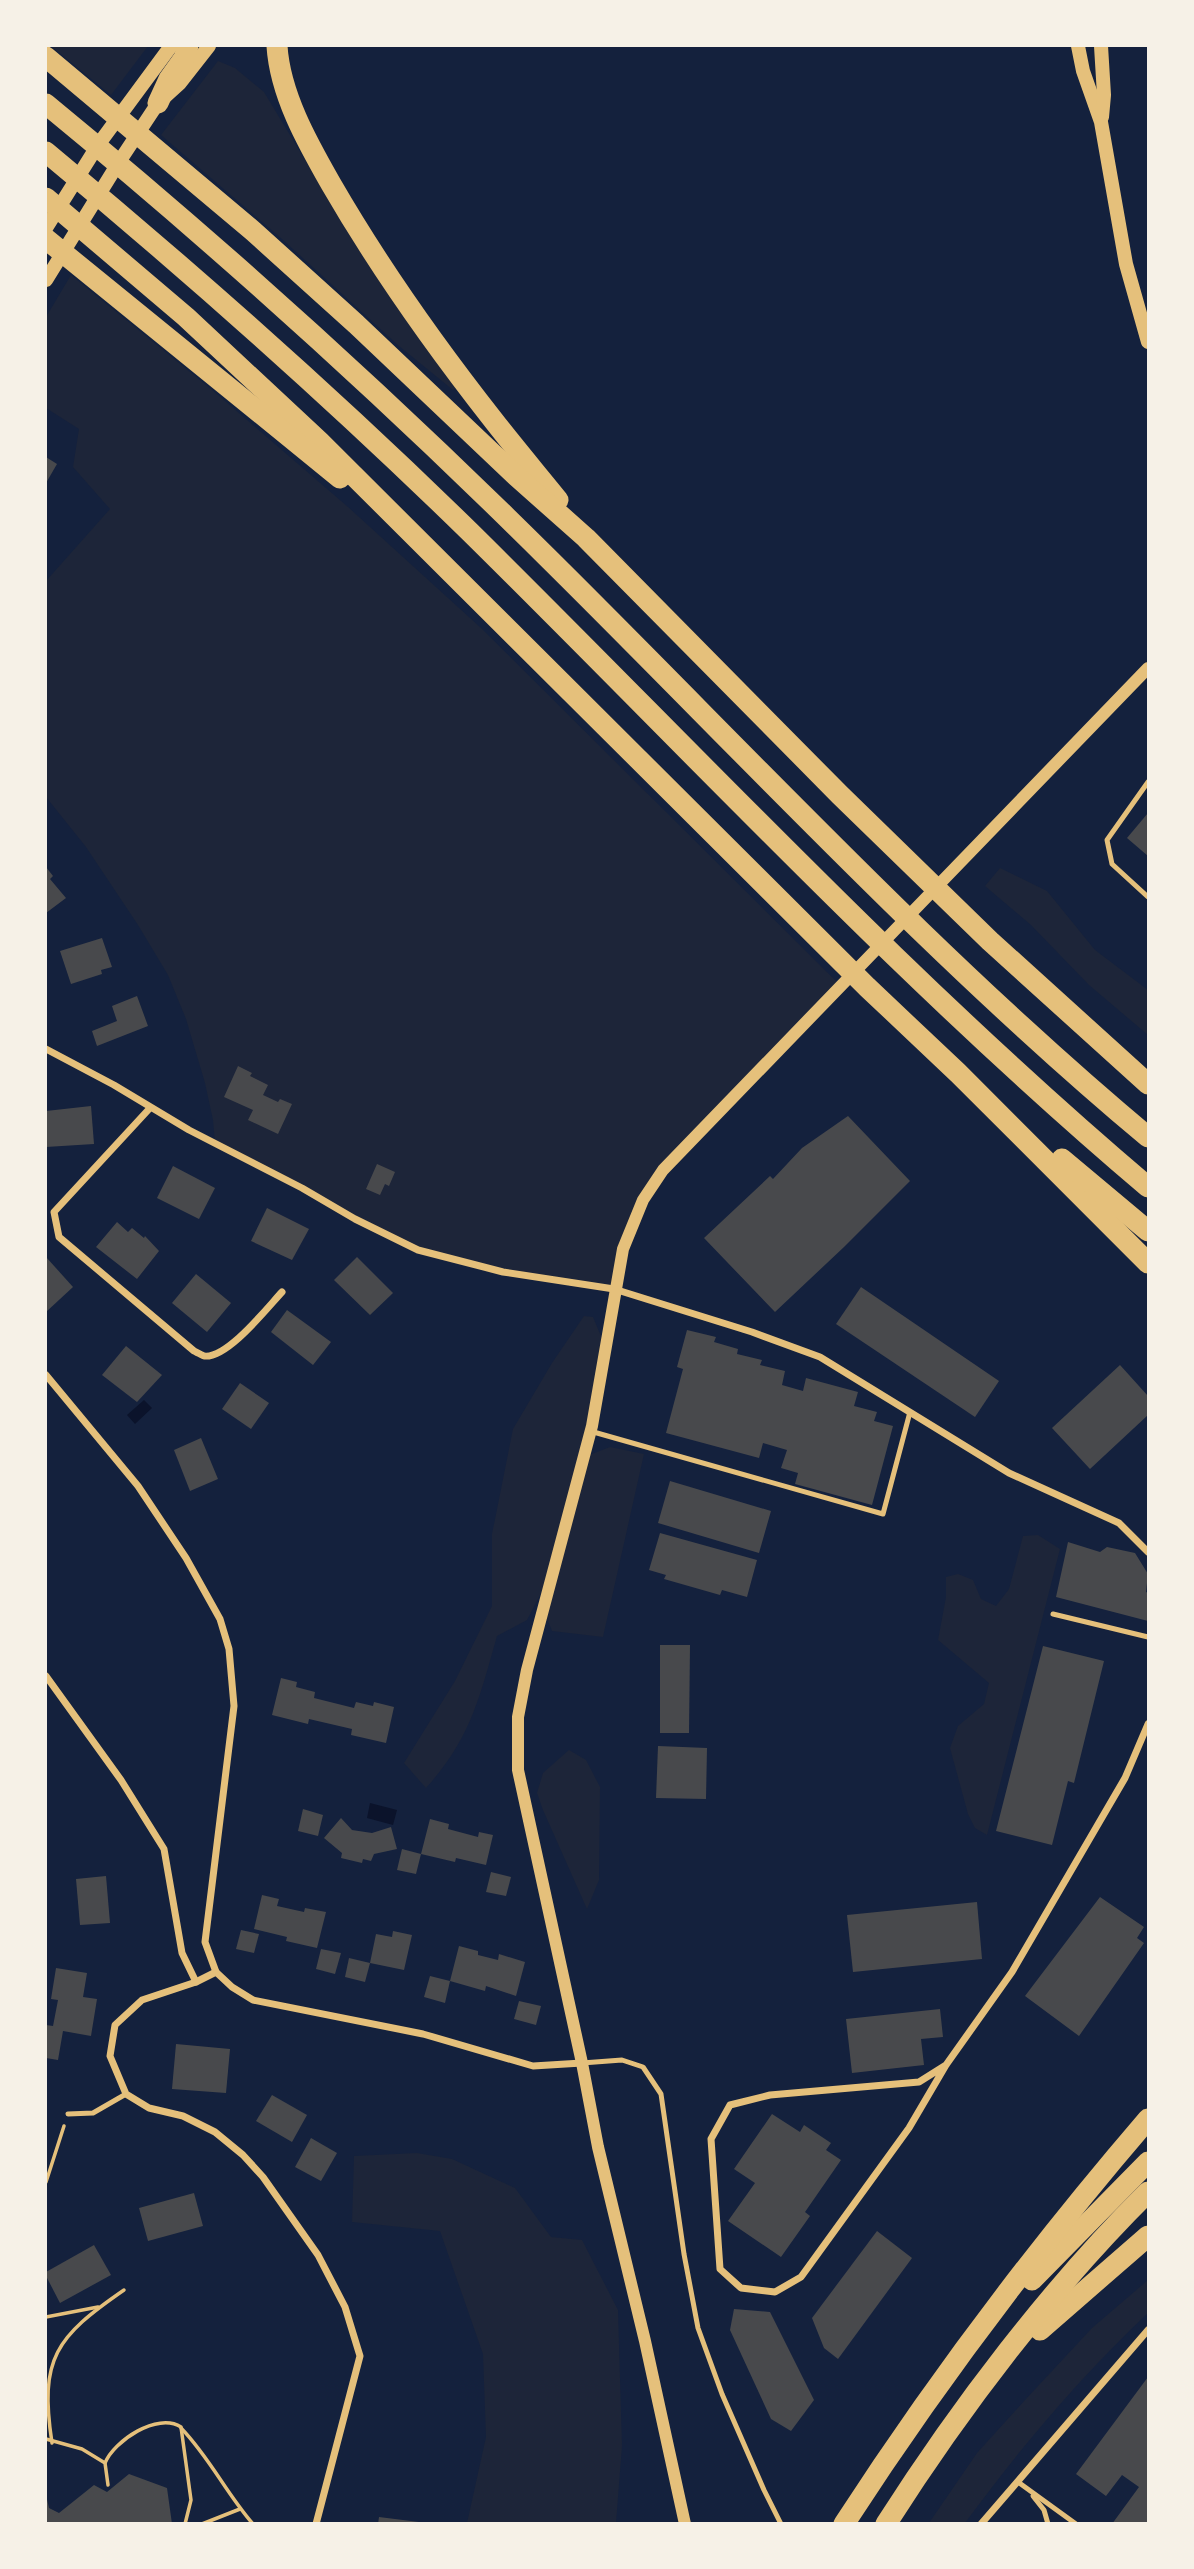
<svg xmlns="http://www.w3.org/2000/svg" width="1194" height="2569" font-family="'Fira Sans Condensed',sans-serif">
<rect width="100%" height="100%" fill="#14213d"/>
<!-- green -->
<g fill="#1d2539">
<path d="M51,46H148L111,95Z"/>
<path d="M218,61L235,68L264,92L343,223L458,386L453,390L399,346L282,239L161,135Z"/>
<path d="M71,275L211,389L348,507L481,628L842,987L643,1200L614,1289L503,1272L418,1250L215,1143L213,1120L205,1083L186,1019L168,975L138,925L86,847L46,797V581L110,509L73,467L79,429L46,408V317Z"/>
<path d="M1000,868L1047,891L1095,950L1148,990V1035L1089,985L1031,925L985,886Z"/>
<path d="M584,1316L593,1317L605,1346L584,1457L610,1447L644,1454L603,1637L552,1631L543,1608L551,1574L527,1620L497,1636C479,1699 471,1738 426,1788L404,1763L455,1681L492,1606V1534L513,1429L552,1363Z"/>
<path d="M1038,1535L1060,1549L987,1835L975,1828L968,1814L950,1748L958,1726L984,1704L989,1683L938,1640L946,1597V1577L958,1574L973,1580L981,1599L996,1606L1009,1589L1023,1536Z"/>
<path d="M569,1750L586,1760L600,1787L599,1880L587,1909L543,1810L537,1793L543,1773Z"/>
<path d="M417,2153L452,2159L515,2188L551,2237L582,2240L618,2310L622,2446L616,2523H467L486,2437L483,2354L440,2231L352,2222L354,2156Z"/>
<path d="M1148,2280V2313C1081,2376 1020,2448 965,2523H929L977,2453L1026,2399L1092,2328Z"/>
</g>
<!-- water -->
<g fill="#0b132b">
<path d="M144,1400L152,1408L135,1424L127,1415Z"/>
<path d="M370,1803L397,1810L393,1825L367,1818Z"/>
</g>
<!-- building -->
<g fill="#48494c">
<path d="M46,457L57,464L46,483Z"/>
<path d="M1148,813V856L1127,838Z"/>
<path d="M46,867L53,876L50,879L66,898L46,913Z"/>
<path d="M102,938L112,967L101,970L102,974L71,984L60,951Z"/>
<path d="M137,996L148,1026L97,1046L92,1031L117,1021L112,1006Z"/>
<path d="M238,1066L252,1073L250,1076L268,1085L263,1095L278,1102L280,1099L292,1104L278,1134L248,1120L253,1110L224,1097Z"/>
<path d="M91,1106L94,1144L46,1147V1111Z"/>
<path d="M848,1116L910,1181L844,1247L775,1312L704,1238L770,1176L773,1179L802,1148Z"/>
<path d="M377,1164L395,1172L389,1186L385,1184L380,1195L366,1189Z"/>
<path d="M173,1166L215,1188L199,1219L157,1198Z"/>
<path d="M267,1208L309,1229L292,1260L251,1241Z"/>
<path d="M117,1222L128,1232L132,1228L144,1238L145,1236L159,1251L137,1279L96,1247Z"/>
<path d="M46,1257L73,1287L46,1312Z"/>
<path d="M357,1257L393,1293L370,1315L334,1280Z"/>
<path d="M196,1274L231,1303L207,1332L172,1303Z"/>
<path d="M861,1287L999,1381L975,1417L836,1324Z"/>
<path d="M287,1310L331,1342L313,1365L271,1332Z"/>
<path d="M687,1330L716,1337L714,1342L738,1349L737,1354L762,1360L760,1365L785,1371L782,1385L803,1391L806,1378L858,1392L854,1406L877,1412L874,1421L893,1426L872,1505L795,1484L798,1473L781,1468L787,1450L763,1443L759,1458L666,1433L683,1369L677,1367Z"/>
<path d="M126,1346L162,1375L137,1402L102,1375Z"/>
<path d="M1120,1365L1148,1396V1415L1090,1469L1052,1428Z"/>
<path d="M240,1383L269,1403L251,1429L222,1409Z"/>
<path d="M201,1438L218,1479L190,1491L174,1450Z"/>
<path d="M670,1481L771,1511L759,1553L658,1523Z"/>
<path d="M660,1533L757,1560L747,1597L722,1590L720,1595L664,1579L666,1575L649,1570Z"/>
<path d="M1068,1542L1100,1552L1107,1547L1135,1553L1148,1574L1146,1592L1148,1593V1621L1056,1597Z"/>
<path d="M660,1645H690L689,1733H660Z"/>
<path d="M1043,1646L1104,1661L1074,1783L1068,1781L1052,1845L996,1831Z"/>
<path d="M281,1678L297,1682L296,1687L315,1692L314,1698L354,1708L356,1702L373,1706L374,1702L394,1707L386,1743L351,1735L352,1729L309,1719L308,1724L272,1715Z"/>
<path d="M658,1746L707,1748L706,1799L656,1798Z"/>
<path d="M303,1809L323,1815L318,1836L298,1831Z"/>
<path d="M341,1818L352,1830L372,1833L391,1827L397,1849L374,1854L371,1861L363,1859L362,1863L341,1858L342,1853L324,1838Z"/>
<path d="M430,1819L449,1824L448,1829L478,1837L479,1832L493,1835L486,1865L456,1858L455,1862L421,1854L416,1874L397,1870L402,1849L421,1854Z"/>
<path d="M491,1872L511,1877L506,1896L486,1892Z"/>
<path d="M106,1876L110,1923L80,1925L76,1879Z"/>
<path d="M262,1895L279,1899L277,1906L304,1912L305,1908L326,1912L317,1948L286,1941L287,1937L254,1929Z"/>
<path d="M1100,1897L1144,1927L1137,1938L1144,1943L1079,2036L1025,1996Z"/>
<path d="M977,1902L982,1959L853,1972L847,1915Z"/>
<path d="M241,1930L259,1934L254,1953L236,1949Z"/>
<path d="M393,1931L412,1935L404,1970L370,1963L376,1934L392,1937Z"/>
<path d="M459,1946L478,1951V1955L498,1960L499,1954L525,1962L516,1996L486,1986L485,1991L450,1981Z"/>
<path d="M321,1949L341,1953L335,1974L316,1969Z"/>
<path d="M349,1958L370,1963L365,1982L345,1977Z"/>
<path d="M56,1968L87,1973L83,1997L97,1999L91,2036L63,2031L58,2060L46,2058V2025L53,2026L58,2000L51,1999Z"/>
<path d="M430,1976L450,1981L445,2003L424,1997Z"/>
<path d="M519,2001L541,2006L536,2025L514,2019Z"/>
<path d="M940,2009L943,2037L921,2039L924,2065L852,2073L846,2019Z"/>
<path d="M176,2044L230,2049L226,2093L172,2089Z"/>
<path d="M272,2095L307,2115L292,2142L256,2121Z"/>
<path d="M772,2114L800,2132L804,2125L831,2143L826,2150L841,2160L805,2212L810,2216L781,2257L728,2221L755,2183L734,2169Z"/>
<path d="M311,2138L337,2153L321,2181L295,2167Z"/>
<path d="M194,2193L203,2226L148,2241L139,2208Z"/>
<path d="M877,2231L912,2258L838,2359L824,2348L812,2318Z"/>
<path d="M94,2245L111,2275L60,2303L46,2276V2272Z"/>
<path d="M734,2309L770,2312L814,2400L791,2431L771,2419L730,2330Z"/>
<path d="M1148,2377V2524H1112L1139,2487L1122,2475L1106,2496L1076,2474Z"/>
<path d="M129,2474L167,2488L172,2524H46V2495L49,2508L59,2513L94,2485L107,2492Z"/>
<path d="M379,2517L419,2522V2524H378Z"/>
</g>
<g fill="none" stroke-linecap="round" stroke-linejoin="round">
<!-- path -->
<g stroke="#e5c07b" stroke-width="3.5">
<path d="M46,2182L64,2126"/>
<path d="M46,2317L98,2307"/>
<path d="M181,2428C210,2458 226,2493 253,2524"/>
<path d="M46,2439L82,2449L105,2463L108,2485"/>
<path d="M52,2443C39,2358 56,2337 124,2290"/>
<path d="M105,2463C114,2441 157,2412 181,2427L191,2500L185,2524"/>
<path d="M202,2524L240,2509"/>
</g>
<!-- service -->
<g stroke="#e5c07b" stroke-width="5">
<path d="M1148,782L1107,840L1112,864L1148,897"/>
<path d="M590,1431L883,1514L910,1412"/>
<path d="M1053,1614L1148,1637"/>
<path d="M582,2063L622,2060L643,2067L661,2094L684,2254L698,2328L722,2394L764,2490L781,2524"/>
<path d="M68,2114L93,2113L126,2094"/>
<path d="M1018,2482L1076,2524"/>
<path d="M1033,2496L1044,2510L1048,2524"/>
</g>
<!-- minor -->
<g stroke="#e5c07b" stroke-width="7">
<path d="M46,1049L114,1085L189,1130L302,1188L355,1219L418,1250L503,1272L614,1289L752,1332L820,1357L1009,1473L1119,1523L1148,1552"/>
<path d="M150,1108L54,1212L59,1237L194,1351C195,1351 203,1356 204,1356C227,1359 267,1308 282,1292"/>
<path d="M46,1375L138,1486L186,1558L220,1619L229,1649L234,1706L205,1942L216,1972L232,1987L253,2000L423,2034L533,2066L582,2063"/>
<path d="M46,1676L121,1780L164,1849L182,1953L196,1982"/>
<path d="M216,1972L196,1982L142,2000L115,2025L110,2056L126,2094L149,2108L183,2116L215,2132L243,2155L263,2177L318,2255L345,2307L360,2356L316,2524"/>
<path d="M946,2065L919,2082L770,2095L730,2105L711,2139L720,2269L741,2288L775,2292L801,2277L909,2128L946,2065L1012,1972L1125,1778L1148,1724"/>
<path d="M981,2524L1148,2330"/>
</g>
<!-- tertiary -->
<path stroke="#e5c07b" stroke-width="12" d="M685,2524L645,2341L598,2147L582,2063L518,1770V1717L527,1670L592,1426L623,1249L643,1200L663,1170L1148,668"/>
<!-- secondary -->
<g stroke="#e5c07b" stroke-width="14">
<path d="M1078,46L1083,71L1101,122L1126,264L1148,342"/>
<path d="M1101,46L1104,95L1102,117"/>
<path d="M46,228L98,145L171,46"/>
<path d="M46,280L119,162L158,103L180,83L209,46"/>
</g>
<!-- motorway -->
<g stroke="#e5c07b" stroke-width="21">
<path d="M277,46C280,94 307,142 331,184C379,267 435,346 494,421C515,448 537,474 558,500"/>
<path d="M46,57L253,231L356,324L514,474L586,538L840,795L990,941L1148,1084"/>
<path d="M158,103L169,79L184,58L188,46"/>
<path d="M46,104C220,247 387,398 547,557C744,752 936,960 1148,1137"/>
<path d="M46,152C192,273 334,399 470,532C694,753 908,984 1148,1187"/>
<path d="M46,198L186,317L320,442L867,987L958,1073L1148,1263"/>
<path d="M46,239L340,478"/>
<path d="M1062,1159L1148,1231"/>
<path d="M1032,2280L1148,2162"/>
<path d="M1040,2330L1148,2236"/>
<path d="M844,2524C936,2382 1038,2247 1148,2119"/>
<path d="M886,2524C960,2408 1051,2288 1148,2192"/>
</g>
</g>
<!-- border -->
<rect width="1194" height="2569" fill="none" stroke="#f6f1e7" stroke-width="94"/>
</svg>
